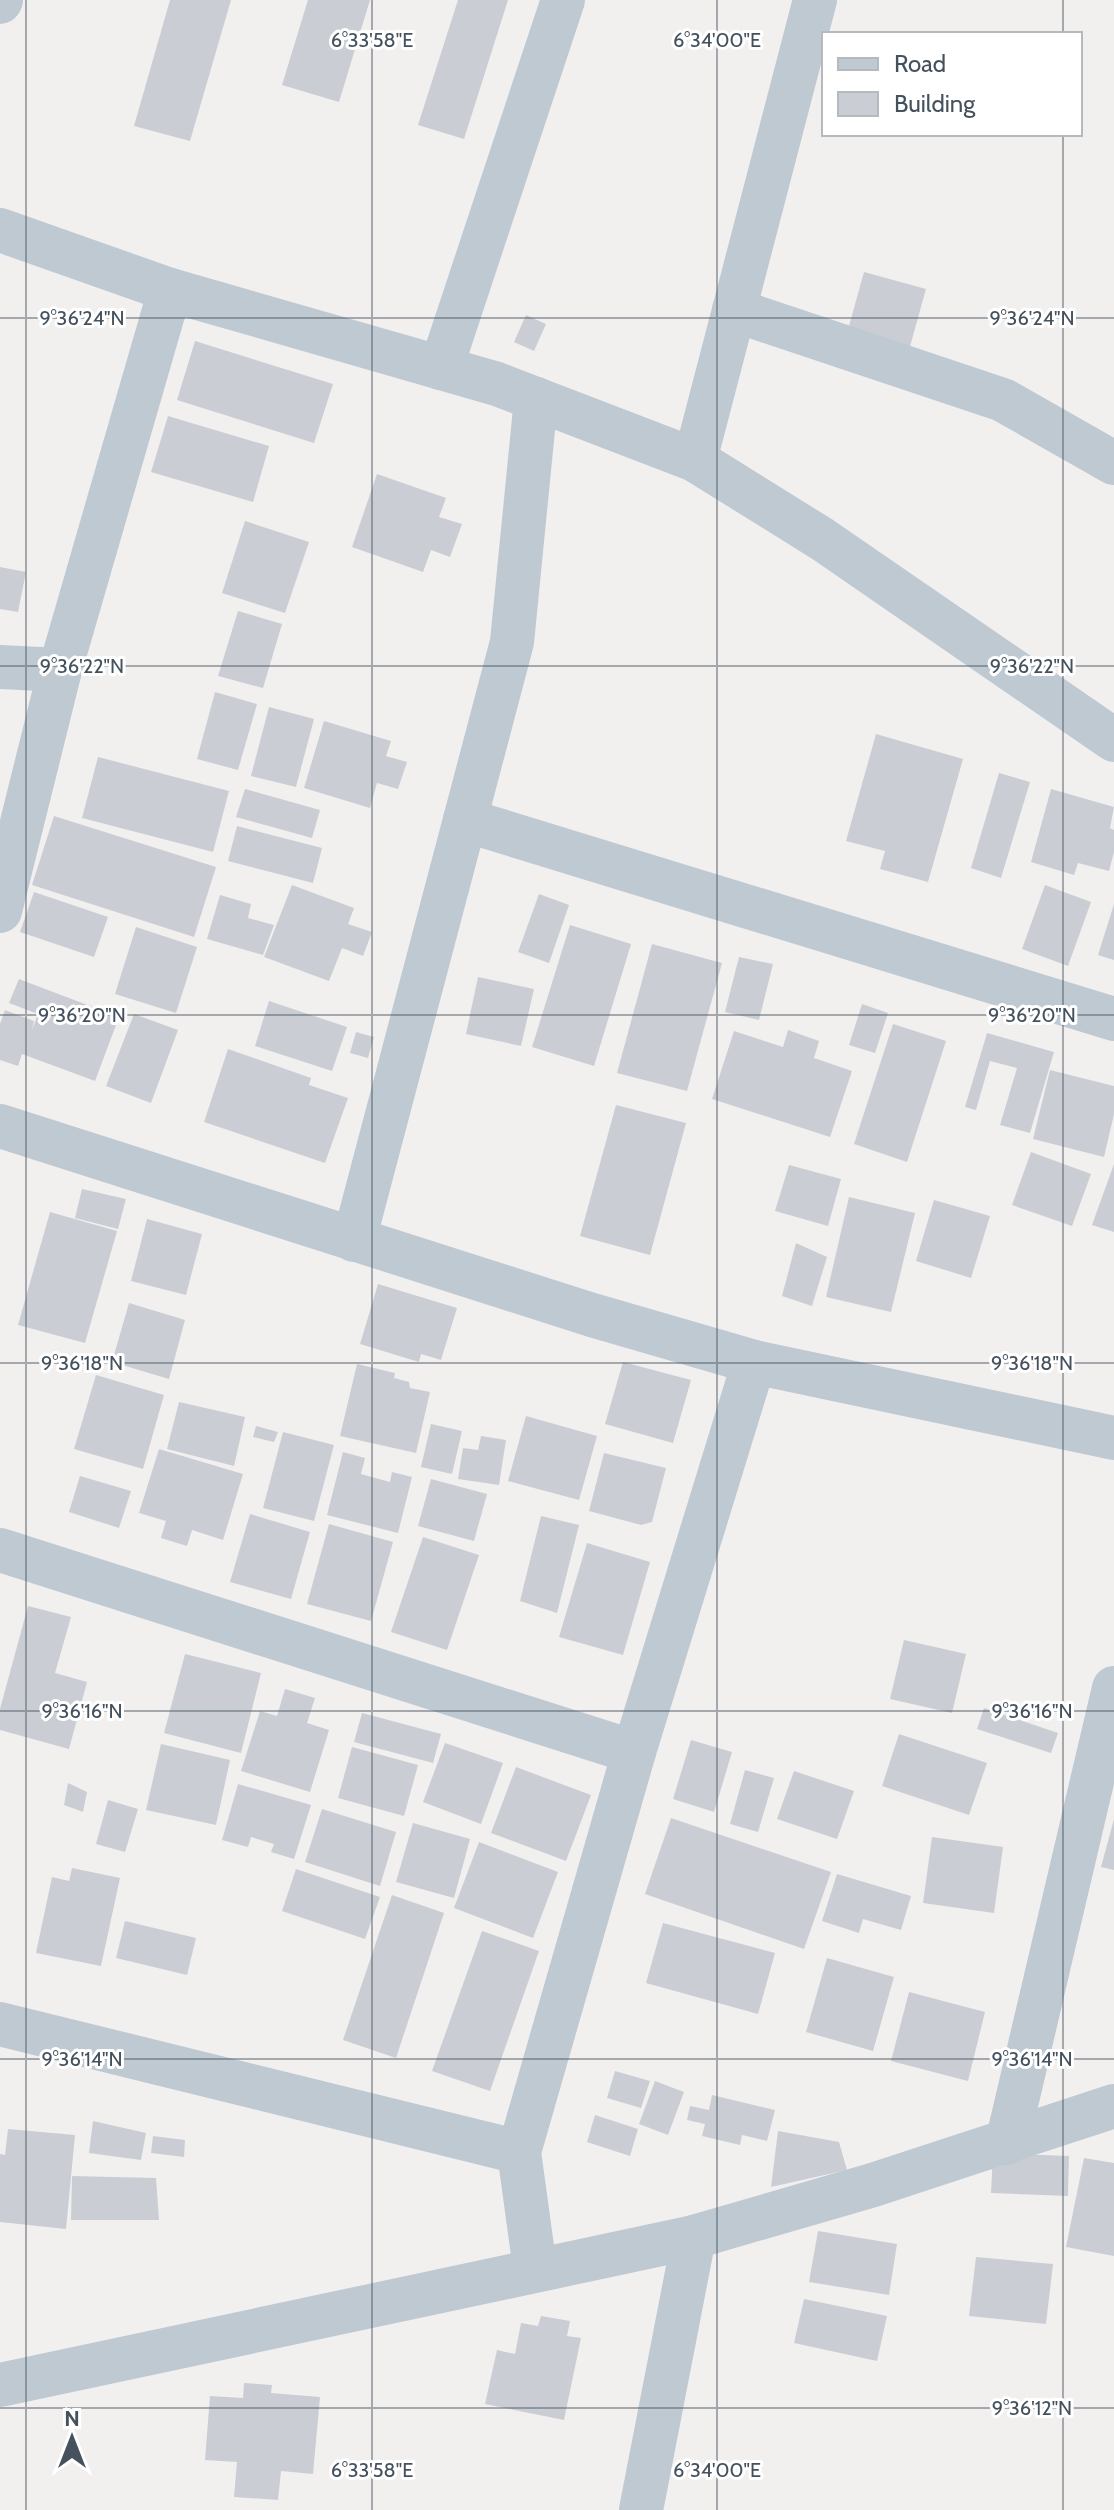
<svg xmlns="http://www.w3.org/2000/svg" width="1114" height="2510" font-family="Cabin,sans-serif">
<rect width="100%" height="100%" fill="#f2efef"/>
<!-- building -->
<g fill="#caced4">
<path d="M170,0H231L190,141L134,126Z"/>
<path d="M308,0H370L339,102L282,85Z"/>
<path d="M458,0H508L464,139L418,125Z"/>
<path d="M864,272L926,289L906,361L844,344Z"/>
<path d="M526,315L546,324L534,351L514,342Z"/>
<path d="M195,341L333,384L314,443L177,400Z"/>
<path d="M168,416L269,446L253,502L151,472Z"/>
<path d="M377,474L446,498L439,517L462,524L450,557L431,550L423,572L352,547Z"/>
<path d="M245,521L309,542L285,613L222,593Z"/>
<path d="M0,567L26,572L18,612L0,609Z"/>
<path d="M238,611L282,624L263,688L218,676Z"/>
<path d="M215,692L257,704L238,770L197,759Z"/>
<path d="M269,707L314,719L296,787L251,776Z"/>
<path d="M324,721L391,741L386,756L407,762L398,789L377,783L370,808L304,788Z"/>
<path d="M876,734L963,759L928,882L880,869L885,851L846,841Z"/>
<path d="M98,757L229,791L213,852L82,818Z"/>
<path d="M999,773L1030,782L1001,878L971,868Z"/>
<path d="M245,789L320,810L312,838L236,817Z"/>
<path d="M1051,789L1114,807L1110,828L1114,830V852L1109,871L1078,863L1074,875L1031,862Z"/>
<path d="M54,816L216,867L194,937L32,885Z"/>
<path d="M237,826L322,848L313,883L228,861Z"/>
<path d="M292,885L354,908L348,924L372,932L363,956L342,948L329,981L264,957Z"/>
<path d="M1045,885L1091,902L1068,966L1022,949Z"/>
<path d="M34,892L108,917L94,957L20,932Z"/>
<path d="M539,894L569,905L549,963L518,952Z"/>
<path d="M220,895L251,904L248,918L274,925L263,955L207,939Z"/>
<path d="M1114,904V960L1098,955Z"/>
<path d="M570,925L631,944L594,1066L532,1047Z"/>
<path d="M136,927L197,947L176,1013L115,994Z"/>
<path d="M652,944L722,963L687,1091L617,1073Z"/>
<path d="M739,957L773,964L759,1020L725,1012Z"/>
<path d="M478,977L534,989L521,1046L466,1034Z"/>
<path d="M19,979L119,1017L95,1081L22,1054L18,1066L0,1060V1024L5,1010L34,1021L32,1030L38,1014L9,1003Z"/>
<path d="M269,1001L347,1027L332,1071L255,1046Z"/>
<path d="M862,1004L888,1013L875,1053L849,1045Z"/>
<path d="M134,1014L178,1030L151,1103L106,1086Z"/>
<path d="M893,1024L946,1041L907,1162L854,1144Z"/>
<path d="M788,1030L819,1041L814,1058L852,1071L830,1137L712,1099L734,1031L783,1047Z"/>
<path d="M356,1032L374,1037L368,1058L350,1053Z"/>
<path d="M987,1033L1054,1052L1030,1133L1000,1125L1017,1068L990,1061L976,1110L965,1107Z"/>
<path d="M228,1049L311,1078L309,1085L348,1098L325,1163L204,1122Z"/>
<path d="M1050,1070L1114,1086V1114L1104,1157L1033,1139Z"/>
<path d="M616,1105L686,1123L650,1255L580,1236Z"/>
<path d="M1031,1152L1091,1174L1072,1226L1012,1205Z"/>
<path d="M1114,1164V1232L1092,1225Z"/>
<path d="M789,1165L841,1179L828,1226L775,1211Z"/>
<path d="M82,1189L126,1199L118,1229L75,1218Z"/>
<path d="M849,1197L915,1213L891,1312L826,1297Z"/>
<path d="M934,1200L990,1216L971,1278L916,1261Z"/>
<path d="M50,1212L117,1231L85,1343L18,1325Z"/>
<path d="M147,1219L202,1234L186,1295L131,1281Z"/>
<path d="M796,1243L827,1257L812,1306L782,1296Z"/>
<path d="M378,1284L457,1308L441,1360L421,1354L419,1362L360,1344Z"/>
<path d="M129,1303L185,1320L169,1379L112,1362Z"/>
<path d="M623,1362L691,1380L673,1443L605,1424Z"/>
<path d="M357,1364L395,1373L394,1378L409,1382L410,1388L430,1392L416,1453L340,1436Z"/>
<path d="M96,1375L164,1395L143,1469L74,1449Z"/>
<path d="M179,1402L245,1417L234,1466L167,1449Z"/>
<path d="M526,1416L597,1436L579,1500L508,1481Z"/>
<path d="M431,1424L462,1431L452,1474L421,1467Z"/>
<path d="M256,1426L278,1432L274,1442L253,1437Z"/>
<path d="M283,1432L334,1445L314,1521L263,1508Z"/>
<path d="M481,1436L506,1440L499,1485L458,1479L463,1448L478,1450Z"/>
<path d="M159,1449L243,1474L223,1540L192,1530L187,1546L161,1538L166,1521L139,1513Z"/>
<path d="M343,1452L365,1458L361,1474L390,1482L392,1472L412,1477L398,1533L327,1515Z"/>
<path d="M604,1453L666,1468L652,1522L641,1525L589,1511Z"/>
<path d="M80,1476L131,1491L119,1528L69,1512Z"/>
<path d="M431,1479L487,1494L474,1541L418,1526Z"/>
<path d="M250,1514L310,1532L291,1599L230,1582Z"/>
<path d="M541,1516L579,1525L557,1613L520,1601Z"/>
<path d="M329,1524L393,1542L371,1621L307,1604Z"/>
<path d="M423,1537L479,1555L447,1650L391,1632Z"/>
<path d="M587,1543L650,1562L623,1655L559,1637Z"/>
<path d="M28,1606L71,1617L55,1673L87,1682L69,1749L0,1730V1709Z"/>
<path d="M904,1640L966,1654L952,1713L890,1699Z"/>
<path d="M185,1654L261,1673L241,1753L164,1733Z"/>
<path d="M285,1689L315,1698L307,1723L329,1730L310,1792L241,1771L260,1711L277,1716Z"/>
<path d="M984,1708L1058,1733L1051,1753L977,1729Z"/>
<path d="M362,1713L441,1734L433,1763L354,1742Z"/>
<path d="M899,1734L987,1763L969,1815L882,1786Z"/>
<path d="M691,1740L732,1752L714,1812L673,1799Z"/>
<path d="M445,1743L503,1763L481,1824L423,1802Z"/>
<path d="M161,1744L230,1760L216,1825L146,1810Z"/>
<path d="M352,1747L418,1765L404,1816L338,1798Z"/>
<path d="M516,1767L591,1795L566,1861L491,1833Z"/>
<path d="M745,1770L774,1778L758,1832L730,1824Z"/>
<path d="M794,1771L854,1791L837,1839L777,1819Z"/>
<path d="M68,1783L87,1792L83,1812L64,1805Z"/>
<path d="M238,1784L311,1805L294,1859L271,1852L274,1844L251,1837L248,1847L222,1840Z"/>
<path d="M108,1800L138,1809L125,1852L96,1844Z"/>
<path d="M322,1809L396,1832L380,1886L305,1862Z"/>
<path d="M671,1818L831,1872L804,1949L645,1894Z"/>
<path d="M1114,1819V1870L1101,1867Z"/>
<path d="M413,1823L470,1839L454,1898L396,1882Z"/>
<path d="M932,1837L1003,1847L994,1913L923,1903Z"/>
<path d="M479,1842L558,1872L533,1938L454,1908Z"/>
<path d="M72,1868L120,1878L101,1966L36,1953L52,1877L69,1881Z"/>
<path d="M296,1869L380,1897L365,1939L282,1911Z"/>
<path d="M837,1874L911,1896L901,1930L863,1919L859,1933L822,1921Z"/>
<path d="M392,1895L444,1913L396,2058L343,2040Z"/>
<path d="M125,1921L196,1938L187,1975L116,1958Z"/>
<path d="M663,1923L775,1953L758,2014L646,1983Z"/>
<path d="M482,1931L539,1951L490,2091L432,2071Z"/>
<path d="M827,1958L894,1977L873,2051L806,2032Z"/>
<path d="M909,1992L985,2012L968,2081L891,2061Z"/>
<path d="M615,2071L650,2081L641,2108L607,2098Z"/>
<path d="M655,2081L684,2092L668,2135L639,2124Z"/>
<path d="M712,2095L775,2110L767,2141L742,2135L740,2145L702,2136L705,2124L687,2120L690,2106L709,2110Z"/>
<path d="M595,2115L638,2129L630,2156L587,2142Z"/>
<path d="M93,2121L146,2133L141,2160L89,2153Z"/>
<path d="M8,2129L75,2135L66,2229L0,2222V2154L5,2155Z"/>
<path d="M778,2131L839,2142L847,2170L771,2187Z"/>
<path d="M153,2136L185,2140L184,2157L151,2153Z"/>
<path d="M993,2153L1069,2156L1068,2196L991,2193Z"/>
<path d="M1084,2158L1114,2163V2256L1066,2247Z"/>
<path d="M72,2176L156,2178L159,2220H71Z"/>
<path d="M818,2231L897,2244L889,2295L809,2282Z"/>
<path d="M976,2257L1053,2264L1046,2324L969,2316Z"/>
<path d="M804,2299L887,2316L877,2361L794,2343Z"/>
<path d="M541,2316L570,2321L567,2336L581,2338L564,2420L485,2404L497,2350L515,2354L521,2323L538,2326Z"/>
<path d="M244,2383L272,2385L271,2393L320,2397L313,2474L281,2471L278,2500L234,2497L237,2462L205,2460L210,2396L243,2398Z"/>
</g>
<g fill="none" stroke-linecap="round" stroke-linejoin="round">
<!-- minor -->
<g stroke="#bec9d2" stroke-width="44">
<path d="M0,2L1,0"/>
<path d="M0,230L170,290L497,384L695,460L822,539L1114,740"/>
<path d="M734,310L1003,400L1114,463"/>
<path d="M441,368L563,0"/>
<path d="M695,460L815,0"/>
<path d="M0,667L60,670"/>
<path d="M465,820L1114,1019"/>
<path d="M0,911L60,670L170,290"/>
<path d="M0,1126L592,1315L754,1362L1114,1438"/>
<path d="M354,1240L512,642L536,399"/>
<path d="M0,1550L634,1752"/>
<path d="M0,2024L519,2152"/>
<path d="M1007,2143L1114,1688"/>
<path d="M535,2269L519,2152L634,1752L754,1362"/>
<path d="M0,2385L694,2237L873,2185L1114,2106"/>
<path d="M641,2510L694,2237"/>
</g>
</g>
<!-- ticks -->
<path fill="none" stroke="#45525e" stroke-width="2" stroke-opacity="0.45" d="M26,0V2510M372,0V2510M717,0V2510M1063,0V34M1063,134V2510M0,318H1114M0,666H1114M0,1015H1114M0,1363H1114M0,1711H1114M0,2059H1114M0,2408H1114"/>
<g font-size="20" text-anchor="middle" fill="#45525e" stroke="#fff" stroke-width="6" stroke-linejoin="round" paint-order="stroke">
<text x="372" y="47">6°33'58"E</text>
<text x="717" y="47">6°34'00"E</text>
<text x="82" y="325">9°36'24"N</text>
<text x="1032" y="325">9°36'24"N</text>
<text x="82" y="673">9°36'22"N</text>
<text x="1032" y="673">9°36'22"N</text>
<text x="82" y="1022">9°36'20"N</text>
<text x="1032" y="1022">9°36'20"N</text>
<text x="82" y="1370">9°36'18"N</text>
<text x="1032" y="1370">9°36'18"N</text>
<text x="82" y="1718">9°36'16"N</text>
<text x="1032" y="1718">9°36'16"N</text>
<text x="82" y="2066">9°36'14"N</text>
<text x="1032" y="2066">9°36'14"N</text>
<text x="1032" y="2415">9°36'12"N</text>
<text x="372" y="2477">6°33'58"E</text>
<text x="717" y="2477">6°34'00"E</text>
</g>
<!-- legend -->
<rect x="822" y="32" width="260" height="104" fill="#ffffff" stroke="#b5babf" stroke-width="2"/>
<rect x="838" y="58" width="40" height="12" fill="#bec9d2" stroke="#b5babf" stroke-width="2"/>
<text x="894" y="72" font-size="24" fill="#45525e">Road</text>
<rect x="838" y="92" width="40" height="24" fill="#caced4" stroke="#b5babf" stroke-width="2"/>
<text x="894" y="112" font-size="24" fill="#45525e">Building</text>
<!-- north arrow -->
<g transform="translate(72 2438)" stroke="#ffffff" stroke-width="6" paint-order="stroke">
<path d="M0-6L14 30L0 20L-14 30Z" fill="#45525e"/>
<text y="-12" font-size="22" font-weight="bold" text-anchor="middle" fill="#45525e">N</text>
</g>
</svg>
